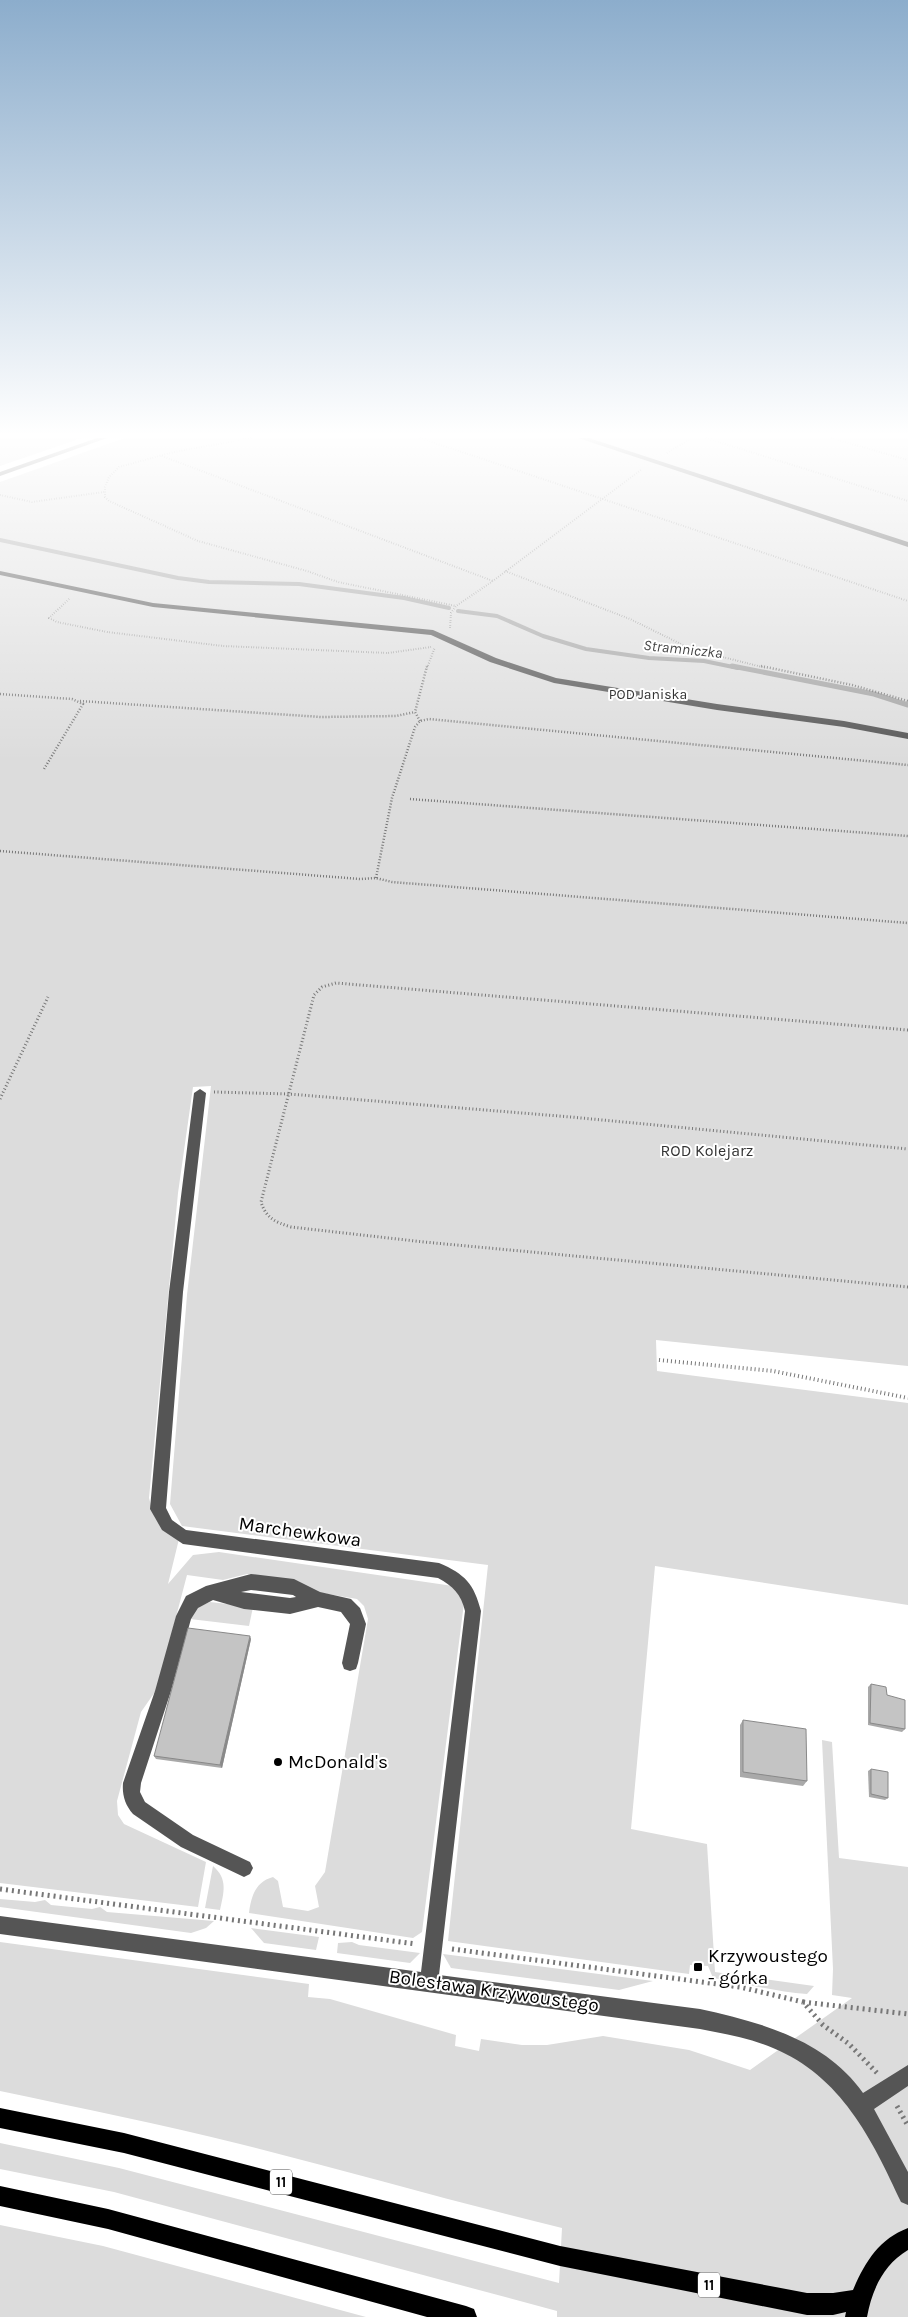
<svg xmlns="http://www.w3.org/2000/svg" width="908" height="2317" font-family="Karla,sans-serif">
<rect width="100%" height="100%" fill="#fff"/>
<!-- green -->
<g fill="#dcdcdc">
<path d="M0,438H82L0,466Z"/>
<path d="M125,438H908V1366L656,1340L657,1371L908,1403V1605L655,1566L631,1829L707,1844L715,1972L814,1986L807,1994C775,1992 744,1983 713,1978L708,1966L690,1965L689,1974L448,1941L488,1565L182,1526L170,1504L187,1295L211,1086L193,1087L178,1193L149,1498C155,1522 158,1526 179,1539L168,1584L193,1555L219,1552L453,1586L464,1603L422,1932L413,1938L249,1913C251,1897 255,1882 273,1877L278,1881L283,1907L308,1911L319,1907L315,1886L325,1872L368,1619L364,1606L357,1599L316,1592L298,1581L247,1574L223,1580L187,1575L157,1689L141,1712L117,1801L118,1815L124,1824L206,1862L198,1907L0,1883V482Z"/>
<path d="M210,1602L253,1607L249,1626L190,1619L197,1607Z"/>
<path d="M822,1740L832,1742L839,1858L908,1867V2317H557V2311L114,2192L0,2169V2143L119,2168L559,2283L562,2228C454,2202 348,2171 240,2144C161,2124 80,2108 0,2091V1942L309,1984L308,1997L330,1999L456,2035L455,2046L479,2051L481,2039L522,2045H547L603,2036L689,2050L750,2070L852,1998L832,1995L833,1969Z"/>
<path d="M213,1866C228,1879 224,1892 220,1910L205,1908Z"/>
<path d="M0,1899L35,1902L45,1900L51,1905L92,1909L100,1907L107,1912L214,1921L206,1928L191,1933L0,1907Z"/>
<path d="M251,1928L319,1937L316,1950L264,1943Z"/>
<path d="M352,1942L359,1945L420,1953L410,1963L337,1953L338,1943Z"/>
<path d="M443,1954L653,1981L619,1990L451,1968Z"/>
<path d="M0,2225L103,2246L366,2317H0Z"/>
</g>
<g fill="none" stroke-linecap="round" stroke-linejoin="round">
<!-- stream-far1 -->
<g stroke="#a3a3a3" stroke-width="4">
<path d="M0,540L178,578L209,582L299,584L404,598L449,608"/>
<path d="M458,611L497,616L543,636L586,649L649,658L704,661L738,668"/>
</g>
<!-- stream -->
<path stroke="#a3a3a3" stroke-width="5" d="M732,666L874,694L908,705"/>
<!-- path-far4 -->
<g stroke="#777" stroke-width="2" stroke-dasharray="0.5 2" stroke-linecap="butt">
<path d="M251,438L174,452L119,467L109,477L105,487V497L109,501L198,541L307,571L338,582L456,606"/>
<path d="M420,438L908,601"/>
<path d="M706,438L908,501"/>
<path d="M831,438L908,460"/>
<path d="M667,453L692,438"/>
<path d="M162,456L493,581"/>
<path d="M0,495L32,502L104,492"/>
<path d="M505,571L630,619L691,649L766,668"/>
<path d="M69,599L49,618L57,622L107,632L223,646L388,653L431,647"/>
<path d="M450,628L451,613L456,606L493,581L641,470"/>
<path d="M427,668L435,647"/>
</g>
<!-- path-far3 -->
<g stroke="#777" stroke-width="2.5" stroke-dasharray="1 2" stroke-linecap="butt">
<path d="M761,666L852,685L908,701"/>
<path d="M0,694L72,699L83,704L44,769"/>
<path d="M80,701L321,717L396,716L415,712"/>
<path d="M420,721L415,712L427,666"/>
<path d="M410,799L908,836"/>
<path d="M0,851L360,879L376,878L392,882L908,923"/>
<path d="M376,878L392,798L415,727L420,721L429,719L908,765"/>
</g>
<!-- path-far2 -->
<g stroke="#777" stroke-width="3" stroke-dasharray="1 2.5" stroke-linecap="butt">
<path d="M908,1030L336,983L322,987L314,995L261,1202C266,1218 275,1222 291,1227L424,1242L908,1287"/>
<path d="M214,1092L289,1094L571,1117L908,1149"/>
<path d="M0,1099L48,997"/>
</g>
<!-- path-far1 -->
<path stroke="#777" stroke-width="4" stroke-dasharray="1 3" stroke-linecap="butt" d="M659,1360L773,1371L908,1398"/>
<!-- path -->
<g stroke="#777" stroke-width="5" stroke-dasharray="2 4" stroke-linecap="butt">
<path d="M0,1889L416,1944"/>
<path d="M452,1949L740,1987L803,2002L823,2025L849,2044L877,2073"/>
<path d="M803,2002L908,2014"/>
<path d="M897,2106L908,2126"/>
</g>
<!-- minor -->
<g fill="#555" fill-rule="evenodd">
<path d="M97,438H107L0,476V472Z"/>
<path d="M578,438H589L908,542V547Z"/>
<path d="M0,571L153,603L433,630L496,658L556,678L717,704L844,721L908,733V739L844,727L717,710L554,683L490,662L431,635L153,607L0,575Z"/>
<path d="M200,1089L206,1093L183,1292L166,1508L172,1520L186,1530L439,1563C465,1574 474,1584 481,1611L439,1975L700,2009C760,2022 826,2040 863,2093L908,2065V2086L874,2109L908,2172V2205L901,2202C872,2139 841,2076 773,2048C750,2038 725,2034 700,2029L0,1934V1916L421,1972L465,1611C461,1594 453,1586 438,1578L183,1544L162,1530L150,1509L169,1292L194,1093Z"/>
<path d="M251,1574L294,1579L320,1592L351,1599L360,1608L366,1624L358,1663L356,1669L350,1671L344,1669L342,1663L350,1624L341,1612L318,1607L290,1614L244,1609L213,1600L198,1608L191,1619L171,1691L141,1783L140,1792L145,1802L193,1835L250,1862L253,1868L250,1874L244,1877L181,1847L133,1814C125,1805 122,1795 123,1783L155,1691L176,1616L186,1596L206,1586ZM251,1590L293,1595L296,1597L290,1598L241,1592Z"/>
</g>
<!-- major -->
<g fill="#000" fill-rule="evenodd">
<path d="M0,2108L124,2133L560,2246L807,2293H833L853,2290C865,2262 879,2239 908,2228V2250C883,2265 872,2290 867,2317H845L846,2312L833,2315H807L560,2266L124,2153L0,2128Z"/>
<path d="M0,2186L108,2209L466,2306L474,2309L477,2317H427L108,2229L0,2206Z"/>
</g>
</g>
<!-- wall -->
<g fill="#a9a9a9">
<path d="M251,1639L222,1768L156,1759L154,1756Z"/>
<path d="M871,1684L887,1695L905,1729L902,1732L868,1725V1687Z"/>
<path d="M743,1720L807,1781L803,1786L740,1777V1725Z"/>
<path d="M871,1769L888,1798L885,1800L869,1797L868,1771Z"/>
</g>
<!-- shaded-wall -->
<path fill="#898989" d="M250,1636L251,1639L222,1768L220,1765Z"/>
<!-- building -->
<g fill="#c4c4c4" stroke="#898989">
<path d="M188,1628L250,1636L220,1765L154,1756Z"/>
<path d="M871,1684L886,1687L887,1695L905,1700V1729L870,1723Z"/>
<path d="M743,1720L806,1729L807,1781L743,1772Z"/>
<path d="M871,1769L888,1772V1798L871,1794Z"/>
</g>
<!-- sky -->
<linearGradient id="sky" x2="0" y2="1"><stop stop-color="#8cadcc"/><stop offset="0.57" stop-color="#fff"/><stop offset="1" stop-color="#fff" stop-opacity="0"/></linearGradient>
<rect width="908" height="762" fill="url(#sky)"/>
<!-- markers -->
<g fill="#000" stroke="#fff" stroke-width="2">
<circle cx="278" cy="1762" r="5"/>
<rect x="693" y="1962" width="10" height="10" rx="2.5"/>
</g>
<g text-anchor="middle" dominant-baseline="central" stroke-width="4" stroke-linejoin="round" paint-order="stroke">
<!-- far-park labels -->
<g font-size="14" fill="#333" stroke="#fff">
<text x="648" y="694">POD Janiska</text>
</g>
<!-- far-water labels -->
<g font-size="15" font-style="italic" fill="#444" stroke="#fff">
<text transform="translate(683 649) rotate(6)">Stramniczka</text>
</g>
<!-- shield labels -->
<g fill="#fff" stroke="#4c4c4c" stroke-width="1">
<rect x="270" y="2169.5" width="22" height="25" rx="4"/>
<rect x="698" y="2272.5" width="22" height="25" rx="4"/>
</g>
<g font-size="15" font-weight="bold" fill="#000">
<text x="281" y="2182">11</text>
<text x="709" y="2285">11</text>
</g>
<!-- park labels -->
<g font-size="16" fill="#333" stroke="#fff">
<text x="707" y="1150">ROD Kolejarz</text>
</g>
<!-- near-street labels -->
<g font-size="19" fill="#000" stroke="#fff">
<text transform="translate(300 1532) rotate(8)">Marchewkowa</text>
<text transform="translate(494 1991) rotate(8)">Bolesława Krzywoustego</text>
</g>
<!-- near-poi labels -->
<g font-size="19" fill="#000" stroke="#fff" text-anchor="start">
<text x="288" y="1762">McDonald's</text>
<text x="708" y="1956">Krzywoustego<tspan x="708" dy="22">- górka</tspan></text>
</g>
</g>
</svg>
